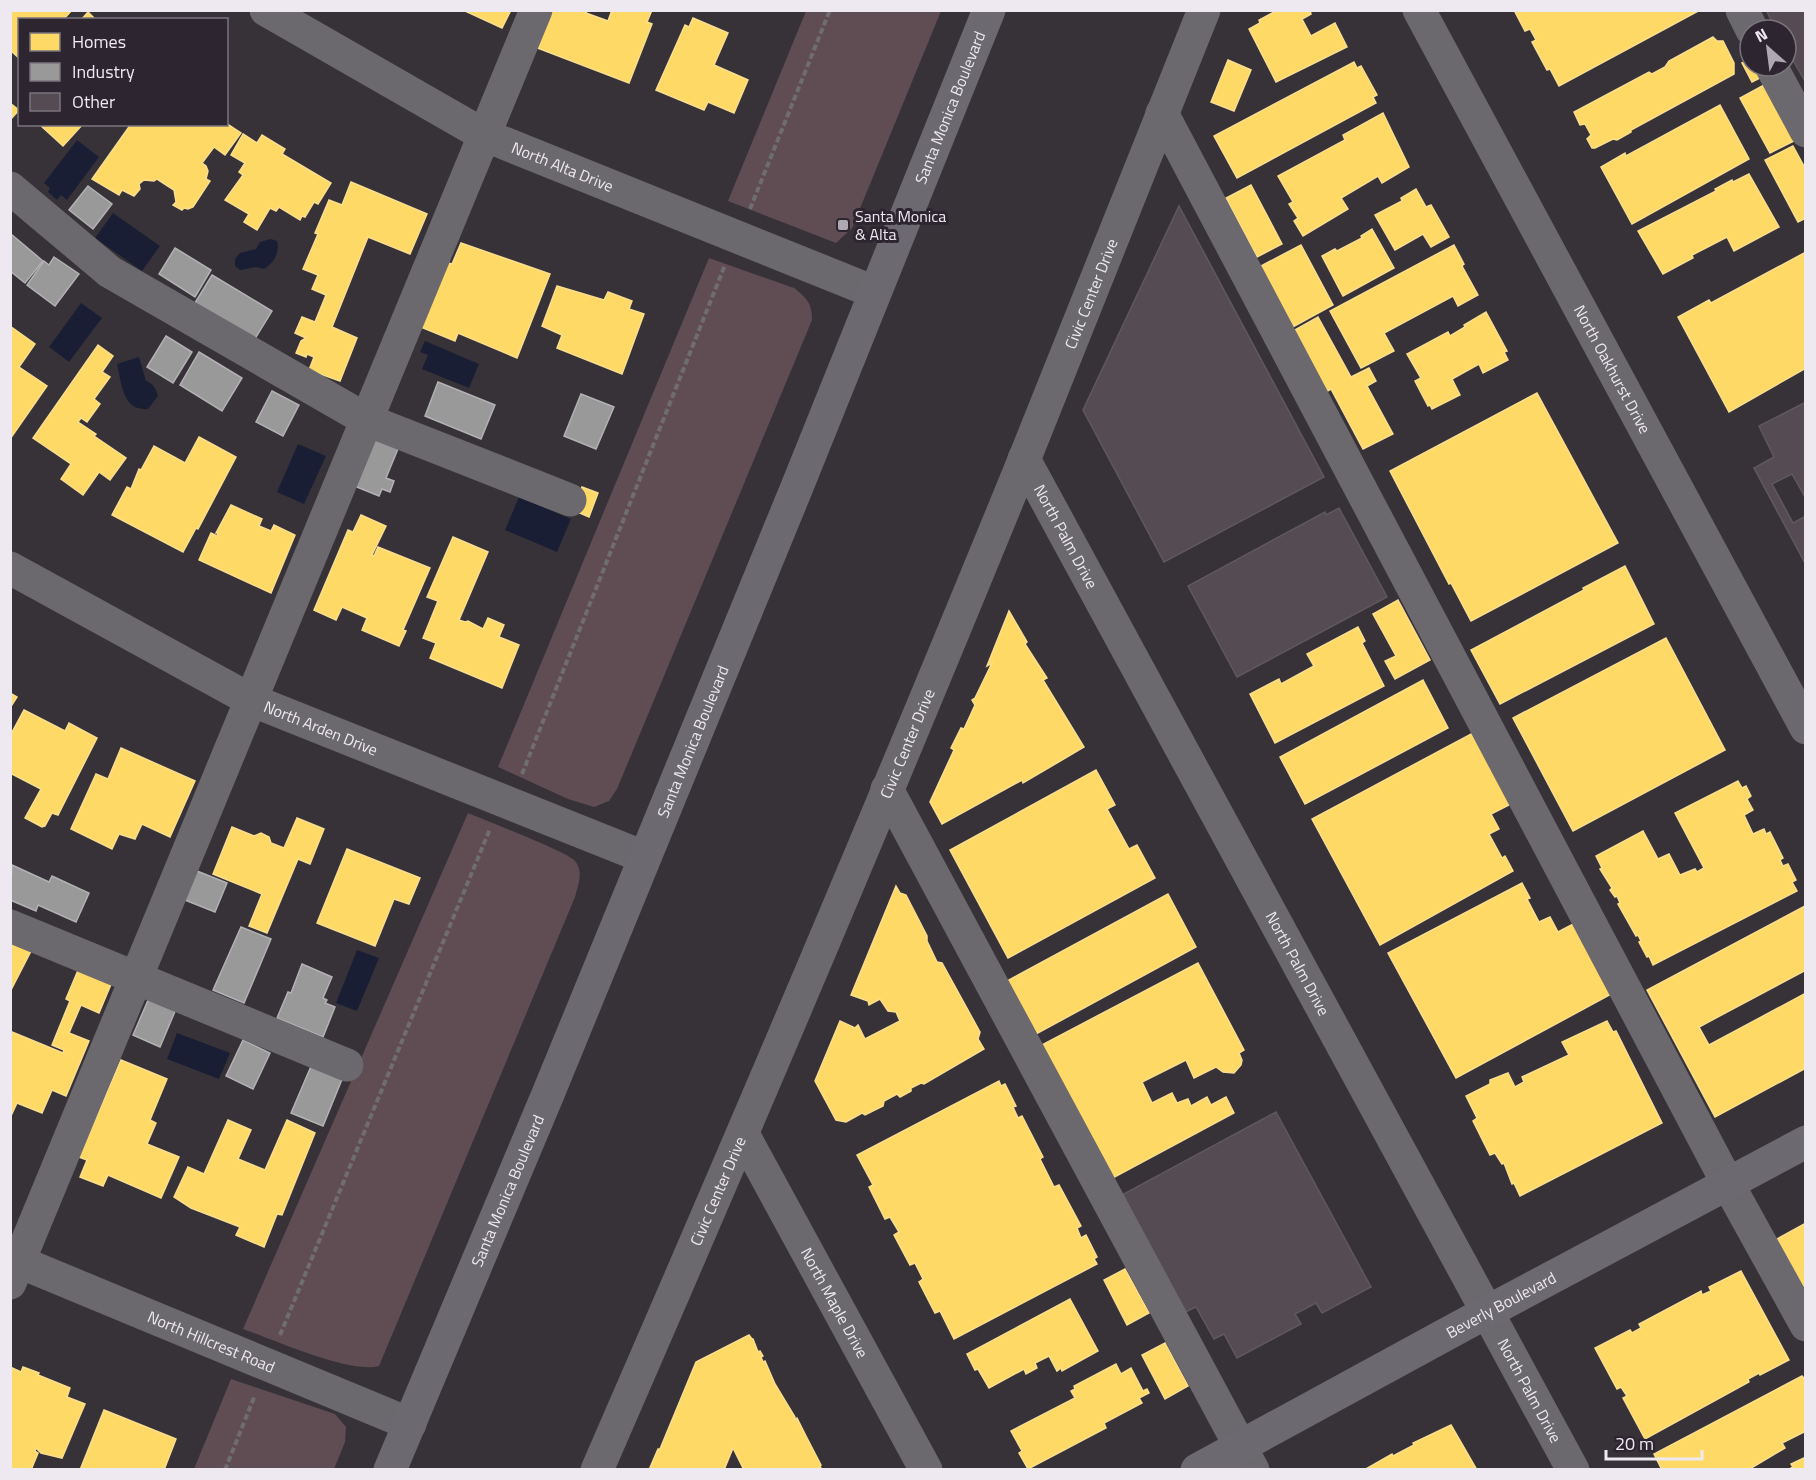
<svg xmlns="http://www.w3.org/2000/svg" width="1816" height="1480" font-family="'Titillium Web',sans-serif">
<rect width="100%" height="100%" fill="#373238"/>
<!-- green -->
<g fill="#604d53">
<path d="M806,11H941L852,228L836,243L728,201Z"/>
<path d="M709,258L794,288C807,298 812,304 812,320L617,789L609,801L594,807L568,799L498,767Z"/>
<path d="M468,813C484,820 568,852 575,861C584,872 578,885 575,897L379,1366C349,1374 274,1340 243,1329Z"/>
<path d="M231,1379L335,1414L346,1427L345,1442L334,1469H194Z"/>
</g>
<!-- water -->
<g fill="#1a1e34">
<path d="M77,140L99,157L67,200L61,195L57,200L48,192L50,188L44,183Z"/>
<path d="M113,213L160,246L142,271L95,238Z"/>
<path d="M271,239L277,241C280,252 274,263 264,269L256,267L240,270L235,266V259L240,253L256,249L260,242Z"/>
<path d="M81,303L102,318L69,362L49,347Z"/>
<path d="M425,341L479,364L469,388L422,369L428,355L420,352Z"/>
<path d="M139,357L146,381C153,383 156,389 158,396L148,409C122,411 122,384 117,364Z"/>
<path d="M298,444L326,456L304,504L277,492Z"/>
<path d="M519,497L571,519L557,552L505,530Z"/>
<path d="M357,950L379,958L357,1011L336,1003Z"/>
<path d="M177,1033L230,1053L219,1079L167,1059Z"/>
</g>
<!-- homes -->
<g fill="#ffd966" stroke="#fade8f" stroke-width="1.5">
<path d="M10,10H72L63,20H20V59L10,50Z"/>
<path d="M463,10H511L502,28Z"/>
<path d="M550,10H587L586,13L608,21L612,10H652L647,22L652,24L629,83L535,47Z"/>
<path d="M1278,10H1310L1311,14L1302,19L1311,36L1335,23L1347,47L1276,82L1249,29L1260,23L1259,20Z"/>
<path d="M1514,10H1700L1559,86L1550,69L1547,70L1532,42L1536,40L1530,29L1525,31Z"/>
<path d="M88,12L96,20H81Z"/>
<path d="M693,18L728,33L714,65L748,80L734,113L708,102L704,110L656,90L685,25L689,27Z"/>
<path d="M1713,37L1717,41H1723L1734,63V74L1631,130V132L1617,140L1613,139L1595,148H1592L1587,139L1591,135L1585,124L1580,125L1574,112L1649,72L1652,74L1665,67L1669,61Z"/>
<path d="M1228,60L1251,70L1234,111L1211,102Z"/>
<path d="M1750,60V66H1756L1762,77L1752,82L1742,63Z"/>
<path d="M1354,62L1357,68L1361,66L1377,95L1373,97L1376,103L1237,178L1214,136Z"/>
<path d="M1764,85L1794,141L1770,153L1740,98Z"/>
<path d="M10,103L19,110L10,120Z"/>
<path d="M1720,105L1749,159L1632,224L1601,167L1625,153L1626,156Z"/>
<path d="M1383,113L1409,167L1382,183L1378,176L1341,198L1348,209L1303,236L1294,221L1298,218L1289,204L1293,202L1278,176L1345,140L1343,135Z"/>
<path d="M226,123L241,133L225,155L214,147L202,163L206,166L208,171L206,179L210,181L193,207L188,209L184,208L182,210L173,205L176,202L174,190L157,179L154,181L144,180L139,184L140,189L134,196L122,190L119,195L92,179L131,124H207L211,127L213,124H226Z"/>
<path d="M39,124H83L63,146Z"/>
<path d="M243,134L257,143L262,135L285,149L282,154L331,183L318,204L314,202L305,217L302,216L300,220L279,207L276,211L270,208L257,230L244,222L249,214L225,200L243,175L239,172L245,163L231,155Z"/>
<path d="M1793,146L1806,170V218L1798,222L1765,160Z"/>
<path d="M1749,174L1779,227L1734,251L1727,237L1692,255L1693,258L1663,274L1638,231L1716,191L1715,189L1732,180L1733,182Z"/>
<path d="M351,182L427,214L410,254L368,237L332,327L357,338L340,381L309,370L314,357L307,354L306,357L296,353L301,341L306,338L295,333L302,317L315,322L326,295L312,289L318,275L303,269L318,234L315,233L329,200L342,205Z"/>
<path d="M1251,185L1282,244L1257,257L1226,198Z"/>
<path d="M1416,189L1426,207L1431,205L1449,237L1431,247L1423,234L1395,250L1375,215L1402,201L1401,198Z"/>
<path d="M1372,229L1394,268L1343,296L1322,256L1335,249L1337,251L1362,238L1361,236Z"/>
<path d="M461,243L550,274L517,358L458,333L455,341L421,327L448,263L452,264Z"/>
<path d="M1301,245L1333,305L1291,328L1259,267Z"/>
<path d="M1454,245L1464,264L1462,266L1478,295L1458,306L1453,296L1384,333L1394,351L1361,368L1330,311Z"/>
<path d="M1806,252V368L1729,412L1678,317L1709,300L1711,303Z"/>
<path d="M557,286L604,300L608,292L632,301L629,309L644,314L622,374L557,348L562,335L542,326Z"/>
<path d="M1486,312L1507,351L1504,352L1508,360L1483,373L1479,364L1452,379L1460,395L1432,409L1430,405L1428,406L1415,381L1421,378L1407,354L1448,332L1450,336L1465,327L1464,325Z"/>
<path d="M1318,317L1351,377L1369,368L1376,381L1367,386L1393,434L1363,449L1331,389L1326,392L1293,331Z"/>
<path d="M10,326L35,344L19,367L47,386L10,439Z"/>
<path d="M98,345L113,356L102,372L110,377L94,399L100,404L87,422L81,418L78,422L96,434L94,436L126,458L110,480L99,472L83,495L61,479L71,464L33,438Z"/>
<path d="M1537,393L1618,543L1471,621L1451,583L1449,584L1390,471Z"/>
<path d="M199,437L236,457L198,529L196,528L183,552L112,515L127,487L131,489L139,469L141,470L154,446L185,463Z"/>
<path d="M582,487L598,493L589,517L573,510Z"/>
<path d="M231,505L262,519L259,526L271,531L274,525L295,535L271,593L199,560L211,533L217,536L218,533H216Z"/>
<path d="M361,515L386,526L372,555L374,556L378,547L430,568L403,630L406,631L399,646L362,630L367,618L342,607L336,620L314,610L348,530L353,532Z"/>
<path d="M453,537L488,552L459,620L465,622L468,621L483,629L488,618L504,625L499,637L519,645L502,688L430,658L436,643L423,638L438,601L427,597Z"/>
<path d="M1625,566L1654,624L1500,704L1471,650L1584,590L1583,588Z"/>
<path d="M1398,600L1430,660L1395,679L1385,661L1396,656L1373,614Z"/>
<path d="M1009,611L1027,642L1025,644L1047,678L1043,680L1084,747L1023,783L1022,780L942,824L930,802L954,750L951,748L961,728L964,729L975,705L972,700L975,698L992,663L987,666Z"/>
<path d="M1358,627L1365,641L1362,643L1384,686L1275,743L1250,694L1279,679L1281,684L1314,666L1307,654Z"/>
<path d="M1666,638L1725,750L1573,831L1513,718Z"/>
<path d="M1423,680L1448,728L1305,804L1280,757Z"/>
<path d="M10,693L17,697L10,708Z"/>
<path d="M24,710L65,731L69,723L97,738L58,815L52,813L45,826L42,827L25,818L41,789L10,773V736Z"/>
<path d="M1473,733L1511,804L1491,814L1499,829L1489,834L1502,858L1505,856L1513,871L1380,945L1312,819Z"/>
<path d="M121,748L195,781L170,837L142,824L135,839L119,834L112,849L71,829L96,774L108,779Z"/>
<path d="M1096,770L1115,805L1107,809L1129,849L1137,845L1155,878L1008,958L950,850Z"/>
<path d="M1738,781L1742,788L1746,786L1751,796L1747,799L1753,810L1744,815L1753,834L1764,829L1766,834L1770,832L1783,858L1780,860L1783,866L1788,864L1796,880L1792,882L1797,891L1653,965L1649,956L1647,957L1639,942L1641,941L1638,935L1636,936L1618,904L1620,903L1617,896L1615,897L1610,890L1612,888L1600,869L1602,868L1596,856L1643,831L1658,859L1669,854L1680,875L1695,869L1697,872L1704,868L1675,813Z"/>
<path d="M297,818L324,829L310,864L298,859L267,933L249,926L262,894L213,874L232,827L254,836L261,833L269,837L271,843L284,848Z"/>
<path d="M347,849L420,878L409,904L394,899L375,946L317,923Z"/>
<path d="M1522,883L1530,898L1527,899L1539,922L1550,917L1558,932L1577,922L1615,992L1456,1078L1388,953Z"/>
<path d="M896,886L900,893L906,895L927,936V941L937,962L942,963L980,1032L978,1039L984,1049L924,1084L921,1083L911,1088V1091L900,1097L897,1094L884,1101L883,1106L865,1115L862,1113L846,1122L836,1120L815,1081L840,1021L855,1028L858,1025L865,1039L900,1021L896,1012L888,1011L880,999L869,1005L868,1001L851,995Z"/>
<path d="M1168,894L1196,947L1036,1034L1007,981Z"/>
<path d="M1805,906L1806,970L1699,1027L1709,1045L1806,993V1068L1715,1117L1647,990Z"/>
<path d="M10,939L32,949L10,992Z"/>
<path d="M1198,963L1244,1050L1239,1053L1242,1060L1241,1065L1234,1073L1223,1072L1216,1067L1194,1078L1186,1060L1142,1082L1152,1103L1172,1093L1177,1103L1188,1099L1191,1106L1207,1097L1211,1105L1226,1097L1234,1113L1109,1180L1038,1047Z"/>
<path d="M79,968L112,982L99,1013L81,1005L69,1033L89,1041L66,1096L52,1090L42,1113L17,1103L10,1118V1031L63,1053L64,1050L52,1045L70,1001L66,999Z"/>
<path d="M1607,1021L1613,1032L1616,1031L1662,1123L1520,1196L1514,1183L1512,1184L1504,1163L1502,1164L1495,1153L1490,1155L1473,1121L1477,1118L1466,1096L1490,1084V1080L1508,1073L1515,1087L1524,1082L1522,1077L1569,1055L1562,1042Z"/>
<path d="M121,1060L167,1079L150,1120L156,1123L147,1144L179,1157L161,1198L108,1175L103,1186L80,1177L87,1160L79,1157Z"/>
<path d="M999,1081L1001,1086L1005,1084L1016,1106L1013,1107L1018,1118L1022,1116L1043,1157L1040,1159L1054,1187L1059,1185L1081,1226L1077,1228L1081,1238L1086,1235L1097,1257L1094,1259L1097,1264L954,1339L940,1311L935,1313L919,1282L923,1279L915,1263L910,1265L894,1235L899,1232L890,1217L885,1219L869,1187L873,1185L857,1155Z"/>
<path d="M228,1120L251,1130L238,1159L265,1170L287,1120L315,1133L282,1215L277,1214L264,1247L236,1235L240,1227L191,1208L174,1197L188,1167L204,1174Z"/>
<path d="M1806,1223V1293L1777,1239Z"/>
<path d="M1125,1269L1149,1313L1127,1325L1104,1280Z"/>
<path d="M1741,1271L1789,1360L1760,1375L1759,1373L1748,1379L1749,1382L1645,1439L1623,1398L1627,1396L1621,1387L1617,1389L1595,1348L1630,1330L1632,1333L1641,1328L1639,1324L1701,1291L1702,1295L1711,1291L1709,1287Z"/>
<path d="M1070,1299L1098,1351L1062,1371L1061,1368L1057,1371L1049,1356L1035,1363L1037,1368L1026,1374L1024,1369L989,1388L978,1369L975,1370L967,1354Z"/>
<path d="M749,1335L752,1339H753L758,1352L760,1351L763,1356L761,1357L763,1362L765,1361L775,1384L795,1417L794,1420L797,1418L806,1436L821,1465L820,1466L822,1470H744L733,1448L724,1470H649L658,1449H660L696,1362Z"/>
<path d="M1165,1343L1188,1386L1165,1399L1142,1355Z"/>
<path d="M1116,1364L1121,1374L1131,1368L1143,1391L1147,1389L1149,1393L1139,1398L1142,1403L1104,1423L1106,1428L1028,1469L1019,1453L1022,1451L1011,1431L1075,1398L1071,1391L1075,1389L1074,1386Z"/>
<path d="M10,1367L21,1372L23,1367L39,1373L38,1375L70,1388L67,1397L85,1404L62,1458L41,1453L36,1448L35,1451L38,1453L31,1470H10Z"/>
<path d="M1802,1376L1806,1380V1431L1782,1443L1785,1448L1748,1470H1662L1654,1454Z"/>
<path d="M104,1410L176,1439L164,1470H80Z"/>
<path d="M1451,1425L1477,1470H1364L1392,1454L1393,1456L1414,1445L1413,1443Z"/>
<path d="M1806,1457V1470H1788L1793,1467L1791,1464Z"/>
</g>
<!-- industry -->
<g fill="#999" stroke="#b2b1b3" stroke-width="1.5">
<path d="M88,186L112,204L93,229L69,210Z"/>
<path d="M11,234L43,261L25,283L10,271Z"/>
<path d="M175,248L211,270L195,297L159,274Z"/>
<path d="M54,257L79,274L55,306L27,285L44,261L49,265Z"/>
<path d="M212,275L272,311L253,342L193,306Z"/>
<path d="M166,336L192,352L173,383L147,367Z"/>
<path d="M199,352L242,378L222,411L180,385Z"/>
<path d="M438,382L495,405L481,439L425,416Z"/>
<path d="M272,391L299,405L283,436L256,422Z"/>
<path d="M581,394L614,407L596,449L564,436Z"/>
<path d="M373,433L400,444L386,478L394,481L390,492L382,489L379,496L352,485Z"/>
<path d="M12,865L49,882L52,876L89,893L76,922L38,905L36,911L10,900Z"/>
<path d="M197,871L227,883L215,912L185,900Z"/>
<path d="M241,927L271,939L244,1003L213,990Z"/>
<path d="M302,964L332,977L323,998L327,1000L325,1003L335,1007L323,1037L277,1018L288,992L291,993Z"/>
<path d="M149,998L176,1009L160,1047L133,1035Z"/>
<path d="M243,1040L270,1053L253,1089L226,1076Z"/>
<path d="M312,1064L343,1077L323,1126L291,1113Z"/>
</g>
<!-- building -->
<g fill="#544c52" stroke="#5e595d" stroke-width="1.5">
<path d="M1766,10H1806V83L1786,48V30H1776Z"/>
<path d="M1179,206L1324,477L1164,562L1083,410Z"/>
<path d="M1806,402V499L1792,474L1772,484L1793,523L1806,516V565L1754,468L1774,457L1759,426Z"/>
<path d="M1339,508L1387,597L1237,677L1188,586L1325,512L1326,515Z"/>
<path d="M1276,1112L1371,1287L1322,1313L1316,1303L1295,1314L1301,1324L1237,1358L1224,1334L1214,1339L1196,1307L1183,1313L1120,1196Z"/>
</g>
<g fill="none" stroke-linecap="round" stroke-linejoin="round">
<!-- path -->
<g stroke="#6f6d71" stroke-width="4" stroke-dasharray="6 3" stroke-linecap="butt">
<path d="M750,209L830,10"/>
<path d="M522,774L725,265"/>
<path d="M280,1335L490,829"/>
<path d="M225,1470L255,1395"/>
</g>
<!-- minor -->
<g stroke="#6c696e" stroke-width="33">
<path id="s1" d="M266,10L484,135L874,292"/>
<path id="s2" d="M1419,10L1806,728"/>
<path d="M1742,10L1752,30"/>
<path d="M1771,66L1806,131"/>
<path d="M1162,113L1728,1184L1806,1325"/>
<path d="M10,188L110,272L367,420L570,500"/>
<path id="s3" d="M1024,459L1573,1470"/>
<path id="s4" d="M10,568L251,700L644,857"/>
<path d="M887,789L1253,1470"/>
<path d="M10,926L347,1065"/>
<path id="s5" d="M743,1134L926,1470"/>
<path id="s6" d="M10,1258L410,1424"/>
<path d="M10,1283L536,10"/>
<path id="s7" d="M597,1470C743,1135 886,798 1024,460C1085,311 1143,160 1204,10"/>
</g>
<!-- major -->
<g stroke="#6d6970" stroke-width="33">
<path id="s8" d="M390,1470L548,1094L797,487L989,10"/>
<path id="s9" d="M1197,1470L1487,1312L1806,1142"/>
</g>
</g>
<!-- markers -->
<rect fill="#aea9b0" stroke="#2d2630" stroke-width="2" x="837" y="219" width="12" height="12" rx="3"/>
<g text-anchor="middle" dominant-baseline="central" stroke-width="6" stroke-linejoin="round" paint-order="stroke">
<!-- street labels -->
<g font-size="16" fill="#eee9f0" stroke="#2d2630">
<text stroke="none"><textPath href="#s8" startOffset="1473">Santa Monica Boulevard</textPath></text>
<text stroke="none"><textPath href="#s1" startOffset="336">North Alta Drive</textPath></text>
<text stroke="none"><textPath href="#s7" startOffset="1276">Civic Center Drive</textPath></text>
<text stroke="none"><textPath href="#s2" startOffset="408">North Oakhurst Drive</textPath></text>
<text stroke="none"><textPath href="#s3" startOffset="88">North Palm Drive</textPath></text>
<text stroke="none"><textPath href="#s4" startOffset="350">North Arden Drive</textPath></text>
<text stroke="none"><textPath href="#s8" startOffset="789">Santa Monica Boulevard</textPath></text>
<text stroke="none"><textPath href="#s7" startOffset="790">Civic Center Drive</textPath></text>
<text stroke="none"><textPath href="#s3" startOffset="574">North Palm Drive</textPath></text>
<text stroke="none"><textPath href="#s8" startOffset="303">Santa Monica Boulevard</textPath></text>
<text stroke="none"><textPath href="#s7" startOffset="304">Civic Center Drive</textPath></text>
<text stroke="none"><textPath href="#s5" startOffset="192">North Maple Drive</textPath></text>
<text stroke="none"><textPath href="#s9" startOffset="346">Beverly Boulevard</textPath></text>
<text stroke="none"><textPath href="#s6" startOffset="218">North Hillcrest Road</textPath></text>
<text stroke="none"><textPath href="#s3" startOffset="1060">North Palm Drive</textPath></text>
</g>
<!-- poi labels -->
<g font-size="16" fill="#eee9f0" stroke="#2d2630" text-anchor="start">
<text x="855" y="216">Santa Monica<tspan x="855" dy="18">&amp; Alta</tspan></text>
</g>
</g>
<!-- border -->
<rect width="1816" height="1480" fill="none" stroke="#eee9f0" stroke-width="24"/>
<!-- legend -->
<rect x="18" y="18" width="210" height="108" fill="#2d2630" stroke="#7a747d" stroke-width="1.5"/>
<rect x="30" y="33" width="30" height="18" fill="#ffd966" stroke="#7a747d" stroke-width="1.5"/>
<text x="72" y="48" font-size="18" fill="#eee9f0">Homes</text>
<rect x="30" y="63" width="30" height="18" fill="#999999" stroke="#7a747d" stroke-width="1.5"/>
<text x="72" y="78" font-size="18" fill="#eee9f0">Industry</text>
<rect x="30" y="93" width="30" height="18" fill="#544c52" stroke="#7a747d" stroke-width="1.5"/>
<text x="72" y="108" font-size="18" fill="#eee9f0">Other</text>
<!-- north arrow -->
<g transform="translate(1768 48) rotate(332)"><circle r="28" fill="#2d2630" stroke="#7a747d" stroke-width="1.5"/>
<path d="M0-4.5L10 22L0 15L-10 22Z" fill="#aea9b0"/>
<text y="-9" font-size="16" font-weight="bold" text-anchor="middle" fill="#eee9f0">N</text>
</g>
<!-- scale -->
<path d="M1606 1450v9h96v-9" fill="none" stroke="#eee9f0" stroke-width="3"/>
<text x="1615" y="1450" font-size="18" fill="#eee9f0" stroke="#2d2630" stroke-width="4.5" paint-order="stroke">20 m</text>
</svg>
